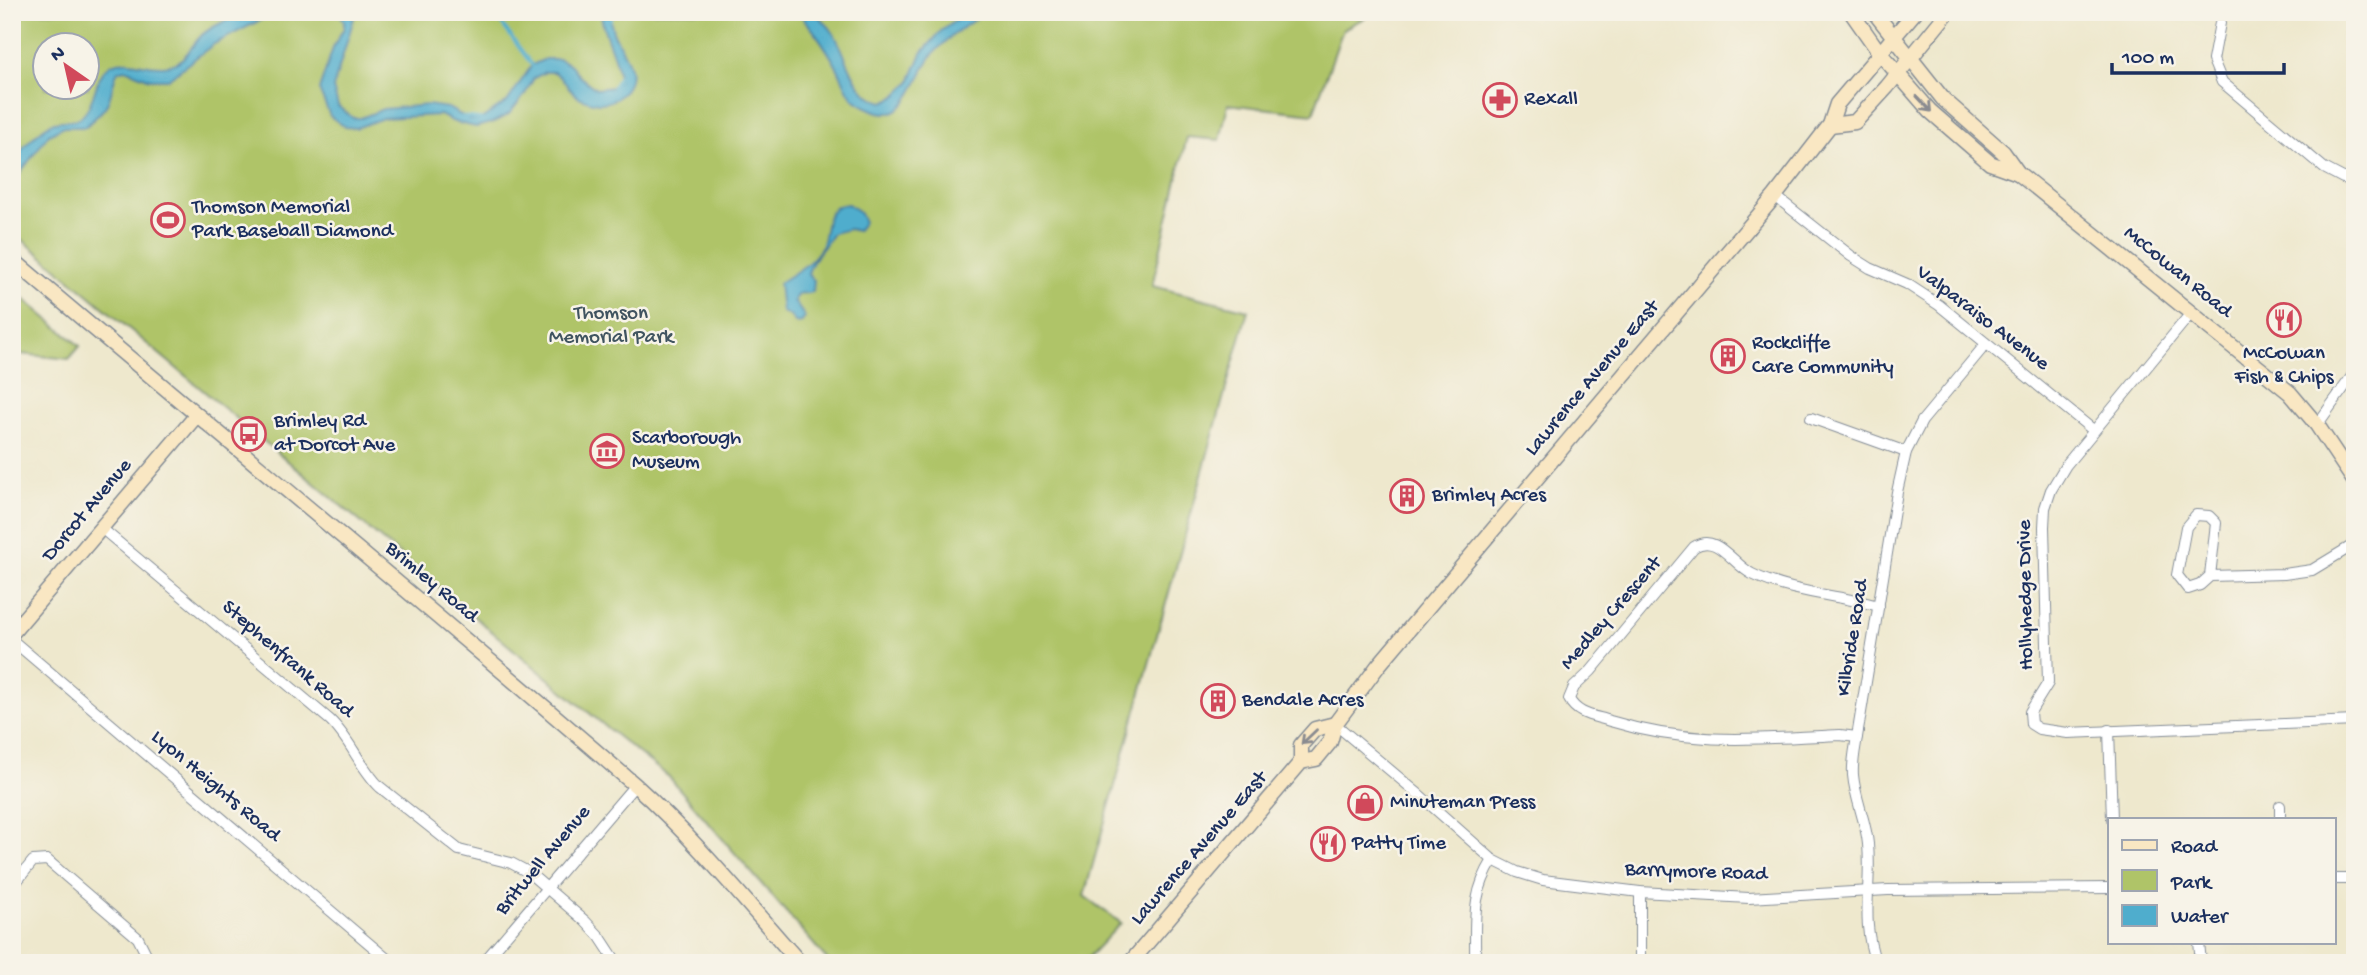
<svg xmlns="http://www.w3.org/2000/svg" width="2367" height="975" font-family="'Gochi Hand',sans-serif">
<rect width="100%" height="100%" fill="#f7f3e8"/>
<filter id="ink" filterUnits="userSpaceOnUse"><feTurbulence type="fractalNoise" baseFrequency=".0143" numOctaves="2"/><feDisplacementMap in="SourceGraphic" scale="14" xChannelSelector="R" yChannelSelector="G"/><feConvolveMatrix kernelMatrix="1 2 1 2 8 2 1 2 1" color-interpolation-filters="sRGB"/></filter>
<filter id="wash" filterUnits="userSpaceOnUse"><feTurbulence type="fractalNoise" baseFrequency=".00686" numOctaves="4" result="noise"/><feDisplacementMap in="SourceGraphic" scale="28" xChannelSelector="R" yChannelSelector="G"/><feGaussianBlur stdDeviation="1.57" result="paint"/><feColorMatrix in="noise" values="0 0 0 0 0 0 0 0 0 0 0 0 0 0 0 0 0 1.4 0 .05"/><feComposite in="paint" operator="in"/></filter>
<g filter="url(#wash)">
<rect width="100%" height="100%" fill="#eee8cd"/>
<!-- green -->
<g fill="#afc468" stroke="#657a63" stroke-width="2" fill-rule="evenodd">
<path d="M12,12H1368L1366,17L1343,29L1313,114L1228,104L1220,140L1187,137L1152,286L1248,310L1084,896L1121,923L1083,963H830L669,777L617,736L12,231ZM46,46H88V88H46Z"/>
<path d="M12,289L80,346L69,359L12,353Z"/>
</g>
<!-- water -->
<g fill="#4fadcd" stroke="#356e96" stroke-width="2">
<path d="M243,12H276L214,44L168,79H150L125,69L118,71C112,81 113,91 108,102C104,111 92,121 85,127H62L49,134L12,184C12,178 11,169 13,163C17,151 43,126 54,122C66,119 75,124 84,114C97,99 94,74 112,64C126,56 151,70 170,65C186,61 190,47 201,36C210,26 230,20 243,12Z"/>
<path d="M339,12H351L354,18L333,88L338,106L353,118H361L383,109L428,105L448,108L470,120L481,119L507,102L532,65L545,59H559L571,65L579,76L596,89L613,87L619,80C618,56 602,37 601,12H611C608,36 625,47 630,68C634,88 616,104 598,103C591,102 582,99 577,96C568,89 564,78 554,72H545L534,78L524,96L509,114L492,123L476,127L454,122L440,115L383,118L356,128L345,127L330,116L319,90L334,45L344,28V21Z"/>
<path d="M797,12H814C819,17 825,22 830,28C849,52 850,95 884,102L895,97L910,82L922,53L941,31L967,12H986C969,23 949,37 935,52C917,69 910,129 871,109C864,106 858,103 853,98C846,89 843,79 838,69C827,49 814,28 797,12Z"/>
<path d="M848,204L859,212L864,222L857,231L849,229L833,233C825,247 810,260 808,275L814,280L813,291C805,297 798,288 794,301L805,317L802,322L796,323L789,315L782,312L779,283C792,274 810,265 819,251C830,233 819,206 848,204Z"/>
</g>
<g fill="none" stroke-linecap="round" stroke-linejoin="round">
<!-- stream -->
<g stroke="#4fadcd" stroke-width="3.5">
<path d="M493,12L532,65"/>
<path d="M610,20L612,12"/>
<path d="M613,87L619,77"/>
<path d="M462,117L481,119"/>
</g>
</g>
</g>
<g filter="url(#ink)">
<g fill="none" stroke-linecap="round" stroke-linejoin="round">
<!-- street casing -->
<g stroke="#848c96" stroke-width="12">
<g id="street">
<path d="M2220,23L2213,60L2222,82L2324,168L2343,178L2355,181"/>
<path d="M1775,196L1851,256L1870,268L1907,284L1939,305L2093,430"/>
<path d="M2192,312L2066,465L2051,490L2045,508L2044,527L2048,683L2030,712L2031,724L2039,729L2068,733L2355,721"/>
<path d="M1811,418L1906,452"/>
<path d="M2317,425L2355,372"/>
<path d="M100,527L330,720C351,740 360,768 380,787L459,850L511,863L528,872L585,921L600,937L617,963"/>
<path d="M2210,576L2216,523L2209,516L2196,515L2186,527L2177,575L2188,589L2200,585L2210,576L2284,574L2312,570L2355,544"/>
<path d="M12,640L392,963"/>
<path d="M1335,724L1416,792L1493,860L1517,872L1543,880L1640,892L1749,898L1888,890L2110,888"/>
<path d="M2109,730L2112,819"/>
<path d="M1857,737L1840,735C1758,739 1691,746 1610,721C1595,716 1577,715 1569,699L1574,687L1591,671L1694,547C1717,532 1732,564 1752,574C1791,593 1838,595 1879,606"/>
<path d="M2280,806V819"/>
<path d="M2334,879H2355"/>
<path d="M12,887L33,861L47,860L138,938L146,954L142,963"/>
<path d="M1640,892V963"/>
<path d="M2199,942L2201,963"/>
<path d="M483,963L635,785"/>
<path d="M1475,963C1476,921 1470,897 1493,860"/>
<path d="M1876,963C1860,918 1872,889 1868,844C1866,821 1855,799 1853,775C1852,763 1855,749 1857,737L1897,492L1906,452L1922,421L1986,344"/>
</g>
</g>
<!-- secondary casing -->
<g stroke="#848c96" stroke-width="17">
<g id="secondary">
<path d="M1851,12L1879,52L1930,111L1990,163L2018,173"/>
<path d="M1874,12L1943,99L2003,152L2018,173L2290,393L2317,425L2355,482"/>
<path d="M1830,125L1855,122L1887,87L1948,12"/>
<path d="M12,259C219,435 430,607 635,785C695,839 746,902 800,963"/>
<path d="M12,633L196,416"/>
<path d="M1301,762V745L1315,729L1335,724"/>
<path d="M1130,963L1301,762L1316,759L1330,742L1335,724L1378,666L1775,196L1830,125L1837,104L1915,12"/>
</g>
</g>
<!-- street -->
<use href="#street" stroke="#fff" stroke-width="10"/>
<!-- secondary -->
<use href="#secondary" stroke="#f9e7c3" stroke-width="14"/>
</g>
<!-- one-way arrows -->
<defs><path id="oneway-shaft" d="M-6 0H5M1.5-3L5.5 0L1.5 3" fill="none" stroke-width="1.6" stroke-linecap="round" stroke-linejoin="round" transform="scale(1.75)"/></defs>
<g stroke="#8a8b90">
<use href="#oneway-shaft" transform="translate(1924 104) rotate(47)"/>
<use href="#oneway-shaft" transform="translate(1309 737) rotate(136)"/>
</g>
</g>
<!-- icons -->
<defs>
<g id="pharmacy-ring" transform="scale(1.75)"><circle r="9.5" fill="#f7f3e8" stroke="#d1495b" stroke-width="1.5"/><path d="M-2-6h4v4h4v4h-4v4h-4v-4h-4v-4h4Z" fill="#d1495b"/></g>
<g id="stadium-ring" transform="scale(1.75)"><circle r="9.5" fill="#f7f3e8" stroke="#d1495b" stroke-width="1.5"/><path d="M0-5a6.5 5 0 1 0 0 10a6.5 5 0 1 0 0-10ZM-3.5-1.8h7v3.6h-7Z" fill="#d1495b"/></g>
<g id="restaurant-ring" transform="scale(1.75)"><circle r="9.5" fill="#f7f3e8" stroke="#d1495b" stroke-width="1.5"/><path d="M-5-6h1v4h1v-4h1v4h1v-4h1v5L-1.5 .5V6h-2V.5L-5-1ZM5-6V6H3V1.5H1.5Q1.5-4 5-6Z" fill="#d1495b"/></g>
<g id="building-ring" transform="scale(1.75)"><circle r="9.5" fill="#f7f3e8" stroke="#d1495b" stroke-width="1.5"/><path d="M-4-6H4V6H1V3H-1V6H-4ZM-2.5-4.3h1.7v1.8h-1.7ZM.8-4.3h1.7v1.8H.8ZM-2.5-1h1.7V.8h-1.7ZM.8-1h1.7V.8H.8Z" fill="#d1495b"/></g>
<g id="bus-ring" transform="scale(1.75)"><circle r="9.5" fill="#f7f3e8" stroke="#d1495b" stroke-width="1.5"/><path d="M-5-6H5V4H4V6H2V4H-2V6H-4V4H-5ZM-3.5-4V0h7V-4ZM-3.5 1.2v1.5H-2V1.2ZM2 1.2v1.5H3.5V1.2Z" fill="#d1495b"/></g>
<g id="museum-ring" transform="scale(1.75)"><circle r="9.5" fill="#f7f3e8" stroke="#d1495b" stroke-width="1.5"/><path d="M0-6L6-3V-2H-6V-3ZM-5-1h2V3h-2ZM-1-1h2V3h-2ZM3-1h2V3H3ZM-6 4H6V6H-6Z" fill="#d1495b"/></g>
<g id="shop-ring" transform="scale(1.75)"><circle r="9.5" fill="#f7f3e8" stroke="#d1495b" stroke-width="1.5"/><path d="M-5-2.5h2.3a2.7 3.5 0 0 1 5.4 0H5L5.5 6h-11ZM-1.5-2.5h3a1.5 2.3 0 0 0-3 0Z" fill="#d1495b"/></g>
</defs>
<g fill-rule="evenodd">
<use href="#pharmacy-ring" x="1500" y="100"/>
<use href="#stadium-ring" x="168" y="220"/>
<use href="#restaurant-ring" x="2284" y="320"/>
<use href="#building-ring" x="1728" y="356"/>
<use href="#bus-ring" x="249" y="434"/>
<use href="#museum-ring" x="607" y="451"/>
<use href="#building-ring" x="1407" y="496"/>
<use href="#building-ring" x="1218" y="701"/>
<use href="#shop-ring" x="1365" y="803"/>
<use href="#restaurant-ring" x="1328" y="844"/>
</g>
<g text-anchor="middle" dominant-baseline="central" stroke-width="5" stroke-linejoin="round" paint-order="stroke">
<!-- poi labels -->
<g font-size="21" fill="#1b2f5e" stroke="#f7f3e8" text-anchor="start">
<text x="1524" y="100">Rexall</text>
<text x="192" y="208">Thomson Memorial<tspan x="192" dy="24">Park Baseball Diamond</tspan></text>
<text x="1752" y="344">Rockcliffe<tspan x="1752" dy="24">Care Community</tspan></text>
<text x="2284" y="354" text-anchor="middle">McCowan<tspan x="2284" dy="24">Fish &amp; Chips</tspan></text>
<text x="274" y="422">Brimley Rd<tspan x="274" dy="24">at Dorcot Ave</tspan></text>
<text x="632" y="439">Scarborough<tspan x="632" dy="24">Museum</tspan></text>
<text x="1432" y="496">Brimley Acres</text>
<text x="1242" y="701">Bendale Acres</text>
<text x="1390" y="803">Minuteman Press</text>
<text x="1352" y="844">Patty Time</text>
</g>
<!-- street labels -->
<g font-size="21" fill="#1b2f5e" stroke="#f7f3e8">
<text transform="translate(2177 273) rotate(39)">McCowan Road</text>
<text transform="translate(1982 319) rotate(37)">Valparaiso Avenue</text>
<text transform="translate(1593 379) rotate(-50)">Lawrence Avenue East</text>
<text transform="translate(88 511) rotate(-50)">Dorcot Avenue</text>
<text transform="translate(431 583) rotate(40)">Brimley Road</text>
<text transform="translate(2027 595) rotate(-91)">Hollyhedge Drive</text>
<text transform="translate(1612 614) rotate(-49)">Medley Crescent</text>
<text transform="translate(1854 638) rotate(-81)">Kilbride Road</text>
<text transform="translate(287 660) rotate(41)">Stephenfrank Road</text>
<text transform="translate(215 787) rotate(40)">Lyon Heights Road</text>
<text transform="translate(1200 849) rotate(-49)">Lawrence Avenue East</text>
<text transform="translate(544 861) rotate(-50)">Britwell Avenue</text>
<text transform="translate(1696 873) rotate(2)">Barrymore Road</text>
</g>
<!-- park labels -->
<g font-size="21" fill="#405460" stroke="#f7f3e8">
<text x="611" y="314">Thomson<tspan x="611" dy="24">Memorial Park</tspan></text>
</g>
</g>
<!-- margin -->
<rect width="2367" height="975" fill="none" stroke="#f7f3e8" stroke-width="42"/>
<!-- legend -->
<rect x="2108" y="818" width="228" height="126" fill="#f7f3e8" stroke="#9fa5b1" stroke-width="2"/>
<rect x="2122" y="840" width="35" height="10" fill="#f9e7c3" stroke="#9fa5b1" stroke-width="2"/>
<text x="2171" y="852" font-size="21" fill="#1b2f5e">Road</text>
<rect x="2122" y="870" width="35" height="21" fill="#afc468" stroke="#9fa5b1" stroke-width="2"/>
<text x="2171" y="888" font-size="21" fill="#1b2f5e">Park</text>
<rect x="2122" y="905" width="35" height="21" fill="#4fadcd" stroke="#9fa5b1" stroke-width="2"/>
<text x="2171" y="922" font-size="21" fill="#1b2f5e">Water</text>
<!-- north arrow -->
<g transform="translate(66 66) rotate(326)"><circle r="33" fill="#f7f3e8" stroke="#9fa5b1" stroke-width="2"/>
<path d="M0-5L12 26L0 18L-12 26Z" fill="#d1495b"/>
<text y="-10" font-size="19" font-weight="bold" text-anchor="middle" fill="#1b2f5e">N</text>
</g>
<!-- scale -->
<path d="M2112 63v10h172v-10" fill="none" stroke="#1b2f5e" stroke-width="3.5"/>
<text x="2122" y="63" font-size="21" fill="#1b2f5e" stroke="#f7f3e8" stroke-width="5" paint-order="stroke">100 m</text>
</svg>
